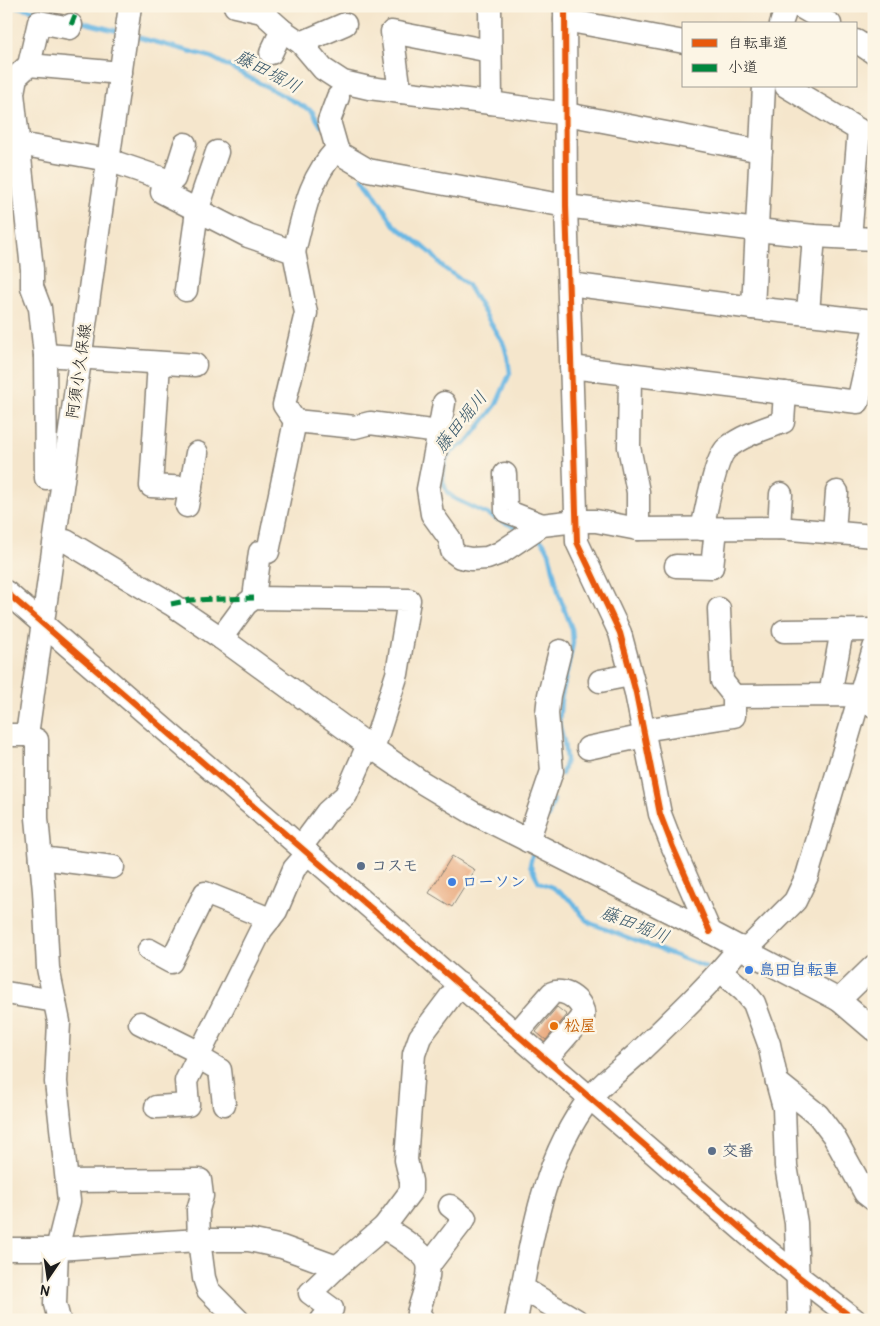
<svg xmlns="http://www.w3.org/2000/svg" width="880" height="1326" font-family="Pangolin,'Klee One',sans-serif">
<rect width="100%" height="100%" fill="#fcf5e5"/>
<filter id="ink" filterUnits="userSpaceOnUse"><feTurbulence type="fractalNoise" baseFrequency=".02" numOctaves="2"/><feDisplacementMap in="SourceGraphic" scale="10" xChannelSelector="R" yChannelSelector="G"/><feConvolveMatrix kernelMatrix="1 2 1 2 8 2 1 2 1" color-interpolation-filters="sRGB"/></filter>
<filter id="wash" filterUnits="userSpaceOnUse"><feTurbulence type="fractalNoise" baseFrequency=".0096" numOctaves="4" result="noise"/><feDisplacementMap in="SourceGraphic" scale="20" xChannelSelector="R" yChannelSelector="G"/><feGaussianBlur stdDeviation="1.12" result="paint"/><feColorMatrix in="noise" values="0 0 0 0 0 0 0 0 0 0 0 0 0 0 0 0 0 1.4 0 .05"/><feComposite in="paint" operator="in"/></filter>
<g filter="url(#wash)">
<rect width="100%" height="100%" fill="#f5e6cc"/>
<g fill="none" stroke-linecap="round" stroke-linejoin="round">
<!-- stream -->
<g stroke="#6ab7e3" stroke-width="4.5">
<path d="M14,6L41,12"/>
<path d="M78,21L121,32"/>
<path d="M133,36L211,57L312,111L321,126"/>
<path d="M363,178L371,188L394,225L430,252L444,268L467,284L504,345L508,359L510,373L496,405L469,440L452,452L445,461L443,481L447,492L455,499L521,530"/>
<path d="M537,538L543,542L549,552L559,595L572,629L573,643L561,699L559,723L564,742L566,760L562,774"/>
<path d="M548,817L554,800"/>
<path d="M533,851L530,865L539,882L552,887L572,901L582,915L590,923L705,967"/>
</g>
</g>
<g id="blocks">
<!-- building -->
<g fill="#e8a273">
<path d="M452,856L475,870L452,907L429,893Z"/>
<path d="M557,1007L567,1015L546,1040L536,1032Z"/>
</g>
</g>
</g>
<g filter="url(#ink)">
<use href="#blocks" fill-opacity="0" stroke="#888174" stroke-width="1"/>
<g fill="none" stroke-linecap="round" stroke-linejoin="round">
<!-- minor casing -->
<g stroke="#888174" stroke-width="25">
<g id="minor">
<path d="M235,6L262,12L282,30L301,43L323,69L343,82L369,88L491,103L566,114L761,151"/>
<path d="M490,6L491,103"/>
<path d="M565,6L566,206L577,542L620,633L636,693L660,814L672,845L710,932"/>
<path d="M799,6L830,24"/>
<path d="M565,20L684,42"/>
<path d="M781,24L787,6"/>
<path d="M856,41L874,53"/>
<path d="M301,43L345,24"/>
<path d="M271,53L282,30"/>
<path d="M29,65L121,73"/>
<path d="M786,86L859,130L850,238"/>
<path d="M400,92L392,32L490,51"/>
<path d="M19,144L108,160L164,179L162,192L248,236L294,252L306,313L284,405L295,421L355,427L370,423L439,432L428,489L432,514L450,539L452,551L460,557L471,559L487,558L500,553L542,525L576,521H596L638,529L779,528L874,536"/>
<path d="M337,149L339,153L368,170L566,206L757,230L814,236L874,239"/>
<path d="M164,179H174L185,144"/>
<path d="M294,252C304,213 308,180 337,149L329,121L338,97"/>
<path d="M569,284L753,308L874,321"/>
<path d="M186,290L197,211L217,152"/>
<path d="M753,308L764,86"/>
<path d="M808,313L814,236"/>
<path d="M45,355L195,365"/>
<path d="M159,363L151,486L191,488"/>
<path d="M571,367L858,402L874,330"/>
<path d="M630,374L629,447L638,492V529"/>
<path d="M439,432L444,403"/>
<path d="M505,474L506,511L542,525"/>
<path d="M46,478L45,355L40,308L32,287V269L13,93L16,77L29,65L39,22L70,28L71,25"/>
<path d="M187,506L197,453"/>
<path d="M779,528L781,494"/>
<path d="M702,529C706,512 715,458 727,448C743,435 764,429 783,422L785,393"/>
<path d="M834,532L837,492"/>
<path d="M66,541L171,604L221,638L368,745L423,783L473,813L710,932L839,1000L874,1030"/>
<path d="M676,566L712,567L716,529"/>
<path d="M6,592L746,1233L798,1276L855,1320"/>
<path d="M254,598L260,552H268L295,421"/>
<path d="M719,609L722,681L734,696"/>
<path d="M784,631L874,630"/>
<path d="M221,638L246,604L254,598L409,600L397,674L373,749"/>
<path d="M600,681L630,675"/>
<path d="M830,695L842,630"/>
<path d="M643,730L734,716V696L842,695L859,696L874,706"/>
<path d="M6,735H27L37,740V818L44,891L48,968L59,1022L56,1082L69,1201L57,1249L55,1304L59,1320"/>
<path d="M27,735L130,6"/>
<path d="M588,748L645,736"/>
<path d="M528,841L552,771L547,713L549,695L560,651"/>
<path d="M301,847L327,812L346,795L368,745"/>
<path d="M41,858L113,867"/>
<path d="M149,950L171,962L205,893L270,919"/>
<path d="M746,950L795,901L807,876L874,648"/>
<path d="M721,971L744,991L754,1003L769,1044L777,1082L818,1115L833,1135L865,1193L874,1200"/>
<path d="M6,993L55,1001"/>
<path d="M839,1000L874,966"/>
<path d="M140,1023L200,1053"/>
<path d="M517,1033L552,993C565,987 586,1003 583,1017L546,1059"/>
<path d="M198,1057L220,1070L224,1104"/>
<path d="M777,1082L784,1108L786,1166L796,1223L799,1320"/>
<path d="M156,1107L188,1105L186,1081L261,930L276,911L294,869L308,853"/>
<path d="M67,1181L200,1180L202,1196L198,1210L199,1240L204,1278L208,1290L238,1320"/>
<path d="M6,1249H57L199,1240H249L282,1247L337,1267"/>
<path d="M429,1265L465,1218L450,1206"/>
<path d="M522,1288L576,1320"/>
<path d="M322,1320L332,1309L310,1293L337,1267L384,1227"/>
<path d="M423,1320L418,1313C421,1301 431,1277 428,1264C425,1252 395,1235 384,1227L411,1191V1181L406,1160L414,1054L420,1037L460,984"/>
<path d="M516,1320C531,1244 541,1161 590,1098C603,1082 622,1068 637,1054C673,1019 709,986 740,947"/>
</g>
</g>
<!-- minor -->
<use href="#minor" stroke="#fff" stroke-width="22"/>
<!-- quiet -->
<g stroke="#00873e" stroke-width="5" stroke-dasharray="10 5" stroke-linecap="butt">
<path d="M71,25L76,13"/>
<path d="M171,604L190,600L254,598"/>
</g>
<!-- cycleway casing -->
<g stroke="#fcf5e5" stroke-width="9">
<g id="cycleway">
<path d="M565,6L566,206L577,542L620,633L636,693L660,814L672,845L710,932"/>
<path d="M6,592L746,1233L798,1276L855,1320"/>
</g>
</g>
<!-- cycleway -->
<use href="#cycleway" stroke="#e8590c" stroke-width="6"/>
</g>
</g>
<!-- markers -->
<g fill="#5c6f8a" stroke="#fcf5e5" stroke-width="2">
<circle cx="361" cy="866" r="5"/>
<circle cx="712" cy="1151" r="5"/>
</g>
<g fill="#3f7fe0" stroke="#fcf5e5" stroke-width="2">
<circle cx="452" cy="882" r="5"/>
<circle cx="749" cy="970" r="5"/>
</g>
<circle fill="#e8710a" stroke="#fcf5e5" stroke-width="2" cx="554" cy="1026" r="5"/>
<g text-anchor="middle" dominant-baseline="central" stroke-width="5" stroke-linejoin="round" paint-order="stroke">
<!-- street labels -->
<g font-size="16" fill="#1c1c1c" stroke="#fcf5e5">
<text transform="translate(79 371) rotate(-82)">阿須小久保線</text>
</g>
<!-- service labels -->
<g font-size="16" font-weight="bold" fill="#4e5e75" stroke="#fcf5e5" text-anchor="start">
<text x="371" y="866">コスモ</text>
<text x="722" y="1151">交番</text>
</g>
<!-- shop labels -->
<g font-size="16" font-weight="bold" fill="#366cbe" stroke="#fcf5e5" text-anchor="start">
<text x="462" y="882">ローソン</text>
<text x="759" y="970">島田自転車</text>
</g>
<!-- food labels -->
<g font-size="16" font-weight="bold" fill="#c56008" stroke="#fcf5e5" text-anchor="start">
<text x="564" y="1026">松屋</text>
</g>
<!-- water labels -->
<g font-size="18" font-style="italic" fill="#3b5a6c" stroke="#fcf5e5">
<text transform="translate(268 72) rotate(28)">藤田堀川</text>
<text transform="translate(461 422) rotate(-51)">藤田堀川</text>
<text transform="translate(635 925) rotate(22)">藤田堀川</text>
</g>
</g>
<!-- margin -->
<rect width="880" height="1326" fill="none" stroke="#fcf5e5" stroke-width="25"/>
<!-- legend -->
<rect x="682" y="22" width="175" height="65" fill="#fcf5e5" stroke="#a29e95"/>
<rect x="692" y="39" width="25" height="8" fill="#e8590c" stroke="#a29e95"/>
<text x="728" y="48" font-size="15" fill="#1c1c1c">自転車道</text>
<rect x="692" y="64" width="25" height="8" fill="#00873e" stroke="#a29e95"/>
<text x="728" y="72" font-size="15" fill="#1c1c1c">小道</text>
<!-- north arrow -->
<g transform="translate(48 1278) rotate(193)" stroke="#fcf5e5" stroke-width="4" paint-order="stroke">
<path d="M0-4L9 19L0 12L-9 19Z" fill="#1c1c1c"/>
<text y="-8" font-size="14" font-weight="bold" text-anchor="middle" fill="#1c1c1c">N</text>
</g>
</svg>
